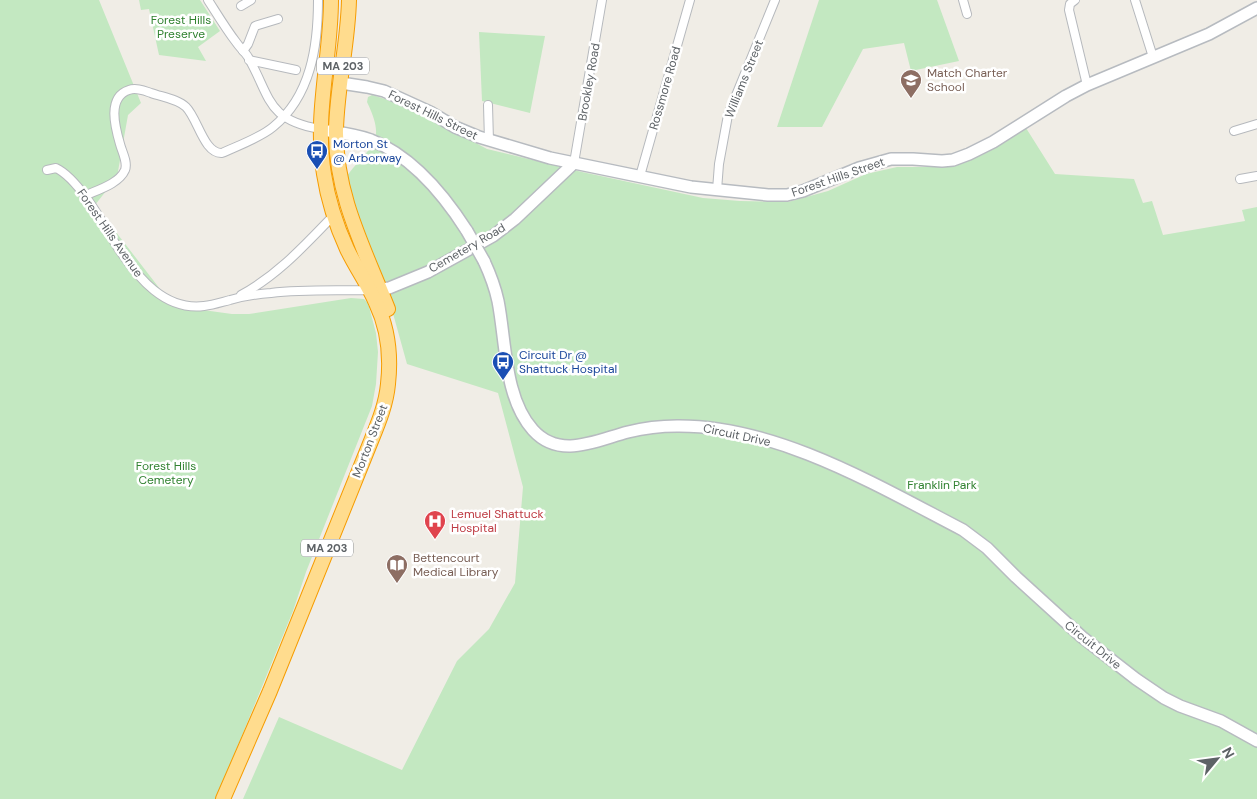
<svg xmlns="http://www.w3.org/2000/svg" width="1257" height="799" font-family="'DM Sans',sans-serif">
<rect width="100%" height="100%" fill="#f0ede6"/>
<!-- green -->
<g fill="#c3e8c1">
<path d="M0,0H99L141,103L128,115L117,177L95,205L160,289L181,307L232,314H249L351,298L364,299L368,303L376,333L378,352L376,384L372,406L306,572L293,611L216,799H0Z"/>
<path d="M139,0H200L220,31L198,47L206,61L159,55L149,9L141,10Z"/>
<path d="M819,0H937L959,61L911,71L904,43L863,49L822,127H777Z"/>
<path d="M479,32L545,36L530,113L482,101Z"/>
<path d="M372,95L405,105L487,149L582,172L703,198L740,201L788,202L828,191L866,174L897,167H937L955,164L982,155L1026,128L1055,174L1134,179L1143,203L1152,201L1163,235L1245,221L1242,210L1257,207V799H243L279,717L402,770L457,661L489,629L515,583L523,487L498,393L407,364L389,299L357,224L347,176C371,144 387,144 367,102L368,97Z"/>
</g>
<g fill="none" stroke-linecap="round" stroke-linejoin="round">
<!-- street casing -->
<g stroke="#b6b9bd" stroke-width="10">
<g id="street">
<path d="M208,0C217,14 226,29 236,42C240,48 245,52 248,57C271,97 266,120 320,129"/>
<path d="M963,0L967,14"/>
<path d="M1075,0L1070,4L1069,10L1087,85"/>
<path d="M1135,0L1153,57"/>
<path d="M241,6L251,0"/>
<path d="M243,51L248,44L255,26L278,19"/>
<path d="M249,60L296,70"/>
<path d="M488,105L489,141"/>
<path d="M1234,131L1257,124"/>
<path d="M574,163L602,0"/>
<path d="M47,170L56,168C79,179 104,225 118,248C138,278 165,311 204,306C213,305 222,302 230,300C244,296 257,294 271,293C304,289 337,291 370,290"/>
<path d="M640,176L690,0"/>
<path d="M1240,179L1257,176"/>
<path d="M717,190L719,164L728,115L775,0"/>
<path d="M84,196C97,190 119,184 125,170C128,162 122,152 120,144C115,127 107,97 129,90C136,87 145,91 151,93C162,97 178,99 186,107C198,119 204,154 222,153C237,146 260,138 273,127C311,96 318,46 318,0"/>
<path d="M241,295C278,275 305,245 334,215"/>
</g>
</g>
<!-- secondary casing -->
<g stroke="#b7bbc0" stroke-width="14">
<g id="secondary">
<path d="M341,83L367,87L384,91L430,112L455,127L479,137L550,158L691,187L768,195H787L803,191L859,168L891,159H913L942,161L953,160L969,154L993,142L1066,96L1087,85L1209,34L1257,8"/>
<path d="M329,131C343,133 357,135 371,140C412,156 444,195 467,231"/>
<path d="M484,261C490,274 495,287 498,301C506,341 504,398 533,430C560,460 597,440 628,432C644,428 661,426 677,426C776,425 878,486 963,530L987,548L1016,577L1082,637L1136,679L1164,698L1180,706L1221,721L1257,741"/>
<path d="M372,290L389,288L428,272L493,236L515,219L574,163"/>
</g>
</g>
<!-- highway casing -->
<g stroke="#f69c00" stroke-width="16">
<g id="highway">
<path d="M349,0C348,44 337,86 336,130C335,195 365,250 388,309"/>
<path d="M223,799L270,691L369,446C377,426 386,406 388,384C391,357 388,328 376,303C368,284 356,268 347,249C336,225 328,200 324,174C314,115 331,58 331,0"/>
</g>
</g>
<!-- street -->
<use href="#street" stroke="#fff" stroke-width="8"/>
<!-- secondary -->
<use href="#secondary" stroke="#fff" stroke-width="11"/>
<!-- highway -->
<use href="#highway" stroke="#ffdc8e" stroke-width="14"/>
<!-- secondary-bridge casing -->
<g stroke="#b7bbc0" stroke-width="14" stroke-linecap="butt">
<path id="secondary-bridge" d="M467,231L484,261"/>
</g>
<!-- secondary-bridge -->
<use href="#secondary-bridge" stroke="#fff" stroke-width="11"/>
</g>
<!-- icons -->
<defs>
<g id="school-pin" transform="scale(1.125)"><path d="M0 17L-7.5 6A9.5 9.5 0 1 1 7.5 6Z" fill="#8d6e63" stroke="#fff"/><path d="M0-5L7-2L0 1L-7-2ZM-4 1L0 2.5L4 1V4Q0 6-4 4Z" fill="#fff"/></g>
<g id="bus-pin" transform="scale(1.125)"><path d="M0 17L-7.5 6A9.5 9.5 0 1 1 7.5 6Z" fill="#1a4fb4" stroke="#fff"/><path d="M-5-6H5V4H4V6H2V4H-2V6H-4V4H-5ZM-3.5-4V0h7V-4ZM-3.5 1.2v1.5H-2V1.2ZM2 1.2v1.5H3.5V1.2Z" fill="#fff"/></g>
<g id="hospital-pin" transform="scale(1.125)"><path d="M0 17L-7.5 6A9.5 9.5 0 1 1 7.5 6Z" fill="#e0444e" stroke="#fff"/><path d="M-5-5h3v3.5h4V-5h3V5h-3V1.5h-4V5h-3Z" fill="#fff"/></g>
<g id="library-pin" transform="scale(1.125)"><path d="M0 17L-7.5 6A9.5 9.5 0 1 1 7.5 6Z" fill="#8d6e63" stroke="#fff"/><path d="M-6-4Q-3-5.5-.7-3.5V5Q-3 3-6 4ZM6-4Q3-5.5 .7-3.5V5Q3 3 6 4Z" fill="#fff"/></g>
</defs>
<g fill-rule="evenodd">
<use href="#school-pin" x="911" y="80"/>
<use href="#bus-pin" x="317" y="151"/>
<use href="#bus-pin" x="503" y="362"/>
<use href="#hospital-pin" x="435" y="521"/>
<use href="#library-pin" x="397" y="565"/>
</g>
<g text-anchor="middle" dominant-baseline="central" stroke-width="5" stroke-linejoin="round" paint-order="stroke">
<!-- shield labels -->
<g fill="#fff" stroke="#8e9194" stroke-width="1">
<rect x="317" y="57.5" width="52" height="17" rx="4"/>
<rect x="301" y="539.5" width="52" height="17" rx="4"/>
</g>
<g font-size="11" font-weight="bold" fill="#5d6266">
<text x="343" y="66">MA 203</text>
<text x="327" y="548">MA 203</text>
</g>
<!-- park labels -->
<g font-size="12" fill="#318231" stroke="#fff">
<text x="181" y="20">Forest Hills<tspan x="181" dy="14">Preserve</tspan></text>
<text x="166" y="466">Forest Hills<tspan x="166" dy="14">Cemetery</tspan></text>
<text x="942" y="485">Franklin Park</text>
</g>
<!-- education labels -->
<g font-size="12" fill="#785e54" stroke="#fff" text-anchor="start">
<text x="927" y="73">Match Charter<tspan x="927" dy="14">School</tspan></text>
<text x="413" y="558">Bettencourt<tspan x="413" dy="14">Medical Library</tspan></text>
</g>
<!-- street labels -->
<g font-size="12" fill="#5d6266" stroke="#fff">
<text transform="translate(744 79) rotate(-68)">Williams Street</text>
<text transform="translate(589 82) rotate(-80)">Brookley Road</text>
<text transform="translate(665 88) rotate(-74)">Rossmore Road</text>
<text transform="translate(433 115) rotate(26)">Forest Hills Street</text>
<text transform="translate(838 177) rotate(-19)">Forest Hills Street</text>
<text transform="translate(110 233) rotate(55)">Forest Hills Avenue</text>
<text transform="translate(467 248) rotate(-30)">Cemetery Road</text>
<text transform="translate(737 435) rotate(12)">Circuit Drive</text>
<text transform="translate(370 441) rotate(-69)">Morton Street</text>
<text transform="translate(1093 645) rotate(39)">Circuit Drive</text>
</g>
<!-- transit labels -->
<g font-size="12" fill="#164399" stroke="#fff" text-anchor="start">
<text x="333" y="144">Morton St<tspan x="333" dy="14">@ Arborway</tspan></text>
<text x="519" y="355">Circuit Dr @<tspan x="519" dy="14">Shattuck Hospital</tspan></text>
</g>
<!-- health labels -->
<g font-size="12" fill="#be3a42" stroke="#fff" text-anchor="start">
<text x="451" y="514">Lemuel Shattuck<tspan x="451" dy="14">Hospital</tspan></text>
</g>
</g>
<!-- north arrow -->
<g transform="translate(1217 759) rotate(61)" stroke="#ffffff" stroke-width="4" paint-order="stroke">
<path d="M0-4L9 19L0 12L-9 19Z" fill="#5d6266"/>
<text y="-8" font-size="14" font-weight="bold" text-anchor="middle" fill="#5d6266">N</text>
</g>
</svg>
